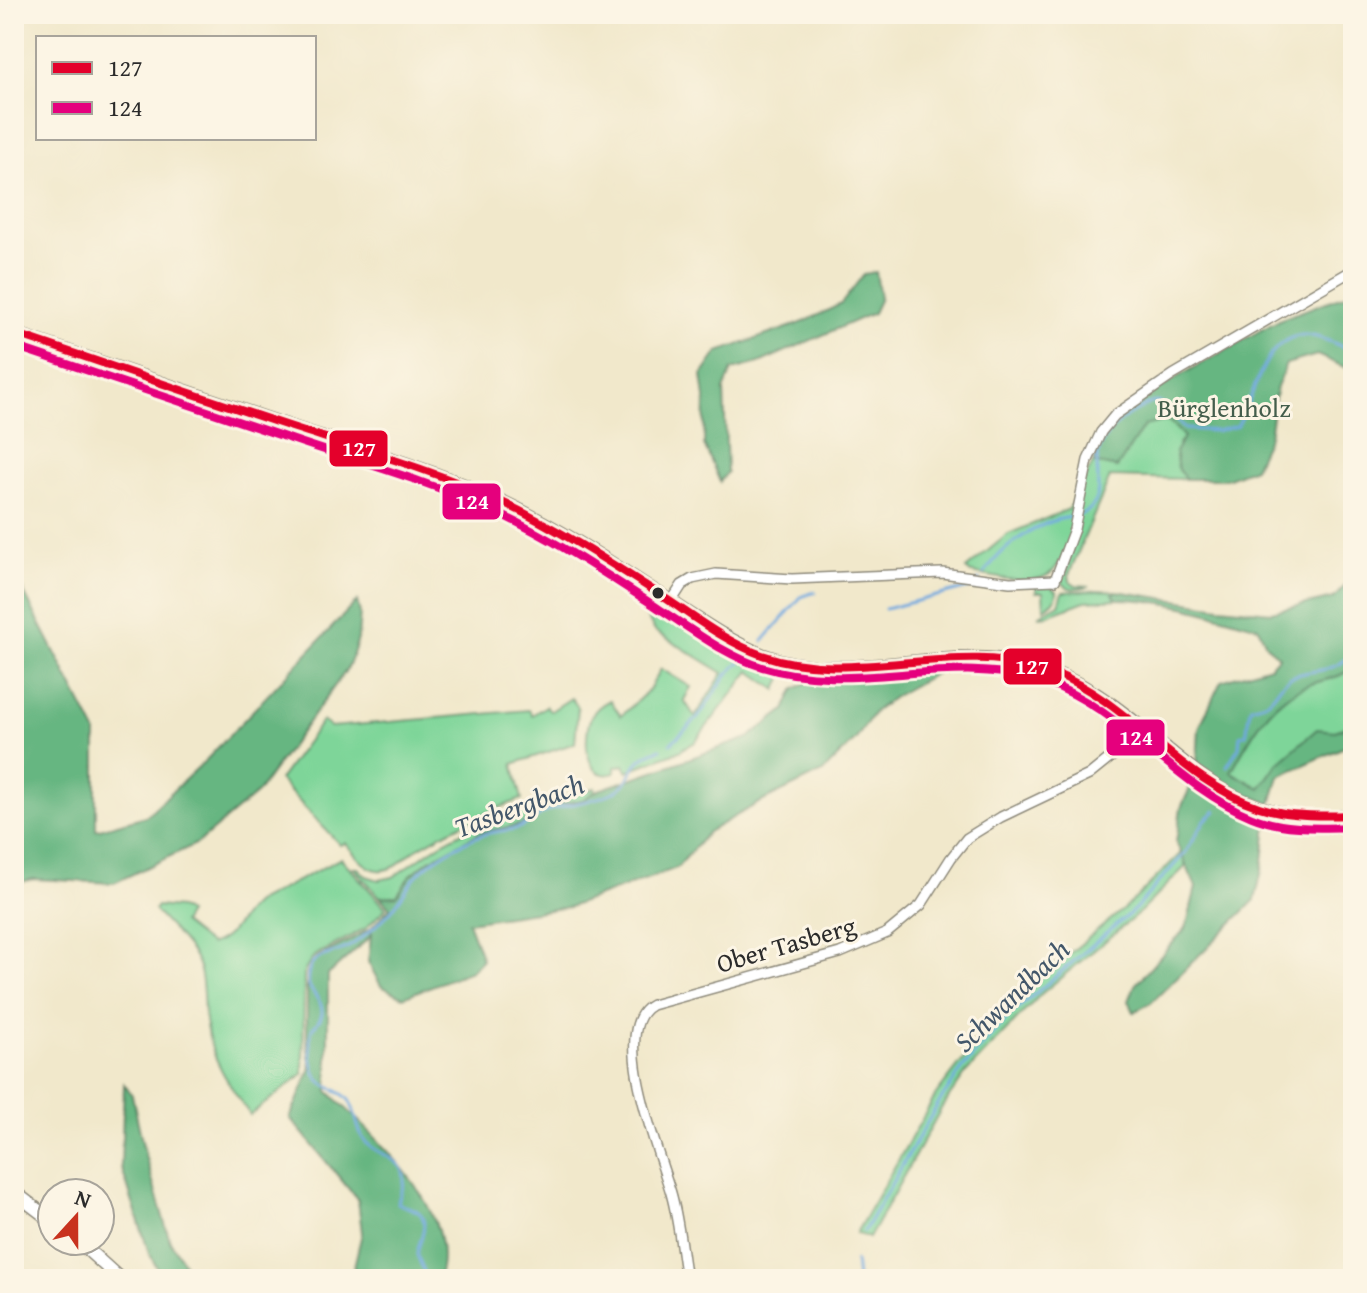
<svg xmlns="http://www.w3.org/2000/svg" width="1367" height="1293" font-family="'Gentium Book Plus',serif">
<rect width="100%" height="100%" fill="#fcf5e5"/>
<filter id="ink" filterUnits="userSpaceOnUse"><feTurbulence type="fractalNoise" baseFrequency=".0125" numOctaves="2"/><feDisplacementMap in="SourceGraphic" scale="16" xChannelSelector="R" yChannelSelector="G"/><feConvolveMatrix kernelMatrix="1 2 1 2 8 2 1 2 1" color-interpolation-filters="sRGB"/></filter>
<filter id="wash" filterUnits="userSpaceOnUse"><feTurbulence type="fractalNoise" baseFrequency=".006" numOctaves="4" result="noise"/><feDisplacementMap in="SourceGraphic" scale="32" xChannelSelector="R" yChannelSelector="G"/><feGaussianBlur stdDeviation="1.8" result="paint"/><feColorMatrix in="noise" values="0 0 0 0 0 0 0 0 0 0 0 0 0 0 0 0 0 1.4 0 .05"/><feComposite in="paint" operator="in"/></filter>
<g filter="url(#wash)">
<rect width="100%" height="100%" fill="#f1e8cb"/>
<!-- green -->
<g fill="#7ed599" stroke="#548062" stroke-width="2">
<path d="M1169,420L1185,437L1178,444L1186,479L1110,477L1069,574L1070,581L1076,585L1089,586C1079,588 1068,592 1062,582L1078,526C1071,540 1064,560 1053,571C1035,589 993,576 971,573L966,569L1008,534L1069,509L1093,463L1117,468L1144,425Z"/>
<path d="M1049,584L1057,591C1057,601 1052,604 1044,608L1043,592H1036V585Z"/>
<path d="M1096,590L1117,591L1113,594L1117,599L1085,601L1048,615L1038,616L1059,604L1063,592Z"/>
<path d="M651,597L742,653L776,667L782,678L777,690L750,671L694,743L683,748L682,750L627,771L624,765L615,767V773C584,783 583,736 591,717C595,709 602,704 610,700L621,716L649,690L661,669L691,687L684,700L695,717L723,673L655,631L642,609Z"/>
<path d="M946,664L934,668L855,678V671Z"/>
<path d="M1353,667V724L1335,731L1278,763L1260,789L1230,772C1249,739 1269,699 1307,685C1324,679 1340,679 1353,667Z"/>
<path d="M571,698L578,707L575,743L513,764L522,799C484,813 449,829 415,850C404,858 393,872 378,870C364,869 354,852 345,843L340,845L279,780L322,721L331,727L529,710L532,715L546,706L551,711Z"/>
<path d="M595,788L596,791L583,800L551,805L520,825L481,832L428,861L410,876L397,896L380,897L353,867H357L366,876L379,880L393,877L440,844L470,828L532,805Z"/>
<path d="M1181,853L1186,866L1138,914L1041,994L966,1073L942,1107L869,1238L856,1233L936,1095L977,1042L1035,982L1132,902Z"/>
<path d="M341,858L386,908L366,928L314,956L304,972L303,1074L250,1115C229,1085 210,1057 205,1020C202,1000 205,976 195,958C185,941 167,925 154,910L157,906L179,908L188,913L182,923L210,945C234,937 237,919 255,903Z"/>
</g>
<!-- forest -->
<g fill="#66b681" stroke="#487056" stroke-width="2">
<path d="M876,272L880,298L873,313L759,363L732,370L724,390L727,472L720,482L704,445L705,398L702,375L718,352L804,322L841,304L864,274Z"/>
<path d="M1353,292V371L1317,355L1286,364L1276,390L1269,436L1254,468L1226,479H1186L1178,470L1175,452L1184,437L1168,420L1144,426L1117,468L1093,463L1105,433L1120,416L1176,378L1281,319Z"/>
<path d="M14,573L96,732V830L146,816L207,759L357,601L360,613L358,639L349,666L257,793L198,843L114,883L33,879L14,884Z"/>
<path d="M1353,577V667C1340,679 1324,679 1308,685C1269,699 1249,739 1231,772L1260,788L1278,763L1317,729L1335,731L1353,724V743L1279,776L1271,804L1227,786L1197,765L1199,728L1221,681L1270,666L1279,656L1267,646L1258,627C1213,614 1164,599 1117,599L1113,594L1117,591L1220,607L1271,612L1334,598Z"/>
<path d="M946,664L941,670L900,693L875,711L856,739L823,772L759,803L708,832L677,868L569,907L468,922L482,959L471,971L403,997L381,986L368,962L372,927L390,908L380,897L397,896L410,876L428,861L481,832L520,825L551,805L583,800L596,791L748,738L785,710L794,690L811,680L855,678L934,668Z"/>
<path d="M1194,779L1224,799L1268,816L1262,870L1255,900L1151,1003L1134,1012L1129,1001L1135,985L1186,928L1196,887L1176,842L1181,808Z"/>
<path d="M370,929V937L328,975V1091C371,1133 462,1212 438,1279H351L362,1233L358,1200L290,1118L311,1068L307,1041V973L316,958Z"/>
<path d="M124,1084L132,1095L145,1155L170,1241L194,1279H163L149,1253L121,1166Z"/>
</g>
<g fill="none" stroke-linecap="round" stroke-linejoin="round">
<!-- stream -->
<g stroke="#6fa9df" stroke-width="3">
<path d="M984,574C1000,550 1023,533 1050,522C1062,517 1082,518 1091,508C1104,493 1094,471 1098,454C1103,433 1121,419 1138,410C1145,406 1152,400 1161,403C1174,408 1176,421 1185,429L1217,431L1237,426C1256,397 1261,337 1305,335C1319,335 1339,346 1353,351"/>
<path d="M885,609L972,587L979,580"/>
<path d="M1353,629V639"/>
<path d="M763,641L801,597L815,592"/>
<path d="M671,743L698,718L726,676L742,660"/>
<path d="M1227,766L1239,747L1240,736L1246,734C1249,725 1247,717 1251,707C1256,705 1265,704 1269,700C1278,693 1280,682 1291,677C1310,668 1341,675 1353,649"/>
<path d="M864,1231L938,1104L962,1069L1010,1015L1135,909L1186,852L1205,820L1216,811"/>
<path d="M855,1261L857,1279"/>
<path d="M424,1279V1271L417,1255C418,1242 432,1220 417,1211C411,1207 404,1207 398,1203C399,1195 404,1188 404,1180C406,1157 374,1155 364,1140C356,1129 357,1112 349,1100C341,1089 321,1087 316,1075C312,1066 308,1043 311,1033C312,1026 321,1022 322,1013C323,996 305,992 308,975C311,952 334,956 350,946C360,940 383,920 391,911C404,895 412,876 429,864C443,853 466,840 482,835C494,831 507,831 518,828C530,824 538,814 550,810C571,803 593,802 614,792C636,782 625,760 661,749"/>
</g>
</g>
</g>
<g filter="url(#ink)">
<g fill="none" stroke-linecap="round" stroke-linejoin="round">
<!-- minor casing -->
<g stroke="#8e8a7b" stroke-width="12">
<g id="minor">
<path d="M1055,580L1074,529L1088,460L1101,432L1115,415L1173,375L1353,270"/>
<path d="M671,602L682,585L692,579L716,574L792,579L942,573L1010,582L1055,580"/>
<path d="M686,1279C681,1250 679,1221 671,1193C660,1155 608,1028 652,1005L840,953L887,933L921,905L951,858L967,838L1001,817L1089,775L1120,750L1139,727"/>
</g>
</g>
<!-- secondary casing -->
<g stroke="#8e8a7b" stroke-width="15">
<g id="secondary">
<path d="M14,333C109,365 204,397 298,429C363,450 429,469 492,497C552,524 607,560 662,596C695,617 727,641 763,655C854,690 957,634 1052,672C1168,717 1203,834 1353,815"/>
<path d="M14,1192L52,1221"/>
<path d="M78,1241L120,1279"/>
</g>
</g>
<!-- minor -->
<use href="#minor" stroke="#fff" stroke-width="9"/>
<!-- secondary -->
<use href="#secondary" stroke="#fff" stroke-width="12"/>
<!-- bus-1 casing -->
<g stroke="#fcf5e5" stroke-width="14">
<path id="bus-1" d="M14,333C109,365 203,398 298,429C365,451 434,470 498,500C555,527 608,561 662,596C694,617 726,642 762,655C857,688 958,636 1052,672C1130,702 1179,780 1259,807C1290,817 1321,816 1353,815"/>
</g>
<!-- bus-2 casing -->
<g stroke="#fcf5e5" stroke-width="14">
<path id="bus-2" d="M14,346C106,377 199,408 291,439C358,462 427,480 491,510C551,537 606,574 661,610C693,630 726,656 762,667C855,696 952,651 1045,682C1124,709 1174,786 1252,817C1284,830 1319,828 1353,827"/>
</g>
<!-- bus-1 -->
<use href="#bus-1" stroke="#e4002b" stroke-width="8"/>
<!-- bus-2 -->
<use href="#bus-2" stroke="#e5007d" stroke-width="8"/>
</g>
</g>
<!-- markers -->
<circle fill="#2b2b2b" stroke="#fcf5e5" stroke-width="3" cx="658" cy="593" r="7"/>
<g text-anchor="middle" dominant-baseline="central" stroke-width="6" stroke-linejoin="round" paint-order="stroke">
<!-- park labels -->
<g font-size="26" fill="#445e4c" stroke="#fcf5e5">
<text x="1224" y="407">Bürglenholz</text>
</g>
<!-- street labels -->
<g font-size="26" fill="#2b2b2b" stroke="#fcf5e5">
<text transform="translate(786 944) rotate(-16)">Ober Tasberg</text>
</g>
<!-- water labels -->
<g font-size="28" font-style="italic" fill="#43576a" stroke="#fcf5e5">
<text transform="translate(519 805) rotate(-20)">Tasbergbach</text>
<text transform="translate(1011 995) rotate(-44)">Schwandbach</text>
</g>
</g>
<g stroke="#fcf5e5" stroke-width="3">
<rect x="328" y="429" width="61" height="39" rx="8" fill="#e4002b"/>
<rect x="441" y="482" width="61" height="39" rx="8" fill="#e5007d"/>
<rect x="1002" y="647" width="61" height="39" rx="8" fill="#e4002b"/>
<rect x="1105" y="718" width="61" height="39" rx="8" fill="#e5007d"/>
</g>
<g font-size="22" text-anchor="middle" font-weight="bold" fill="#fff">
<text x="359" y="456">127</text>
<text x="472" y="509">124</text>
<text x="1032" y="674">127</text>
<text x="1136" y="745">124</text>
</g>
<!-- margin -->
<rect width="1367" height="1293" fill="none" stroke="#fcf5e5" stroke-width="48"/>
<!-- legend -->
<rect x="36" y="36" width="280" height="104" fill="#fcf5e5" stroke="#a8a49b" stroke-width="2"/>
<rect x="52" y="62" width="40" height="12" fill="#e4002b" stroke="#a8a49b" stroke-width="2"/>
<text x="108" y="76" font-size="24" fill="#2b2b2b">127</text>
<rect x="52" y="102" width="40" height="12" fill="#e5007d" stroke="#a8a49b" stroke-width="2"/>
<text x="108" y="116" font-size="24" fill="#2b2b2b">124</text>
<!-- north arrow -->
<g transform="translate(76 1217) rotate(21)"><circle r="38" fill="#fcf5e5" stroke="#a8a49b" stroke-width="2"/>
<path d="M0-6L14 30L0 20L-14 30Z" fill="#c8321e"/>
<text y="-12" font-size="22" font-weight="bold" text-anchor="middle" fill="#2b2b2b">N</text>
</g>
</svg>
